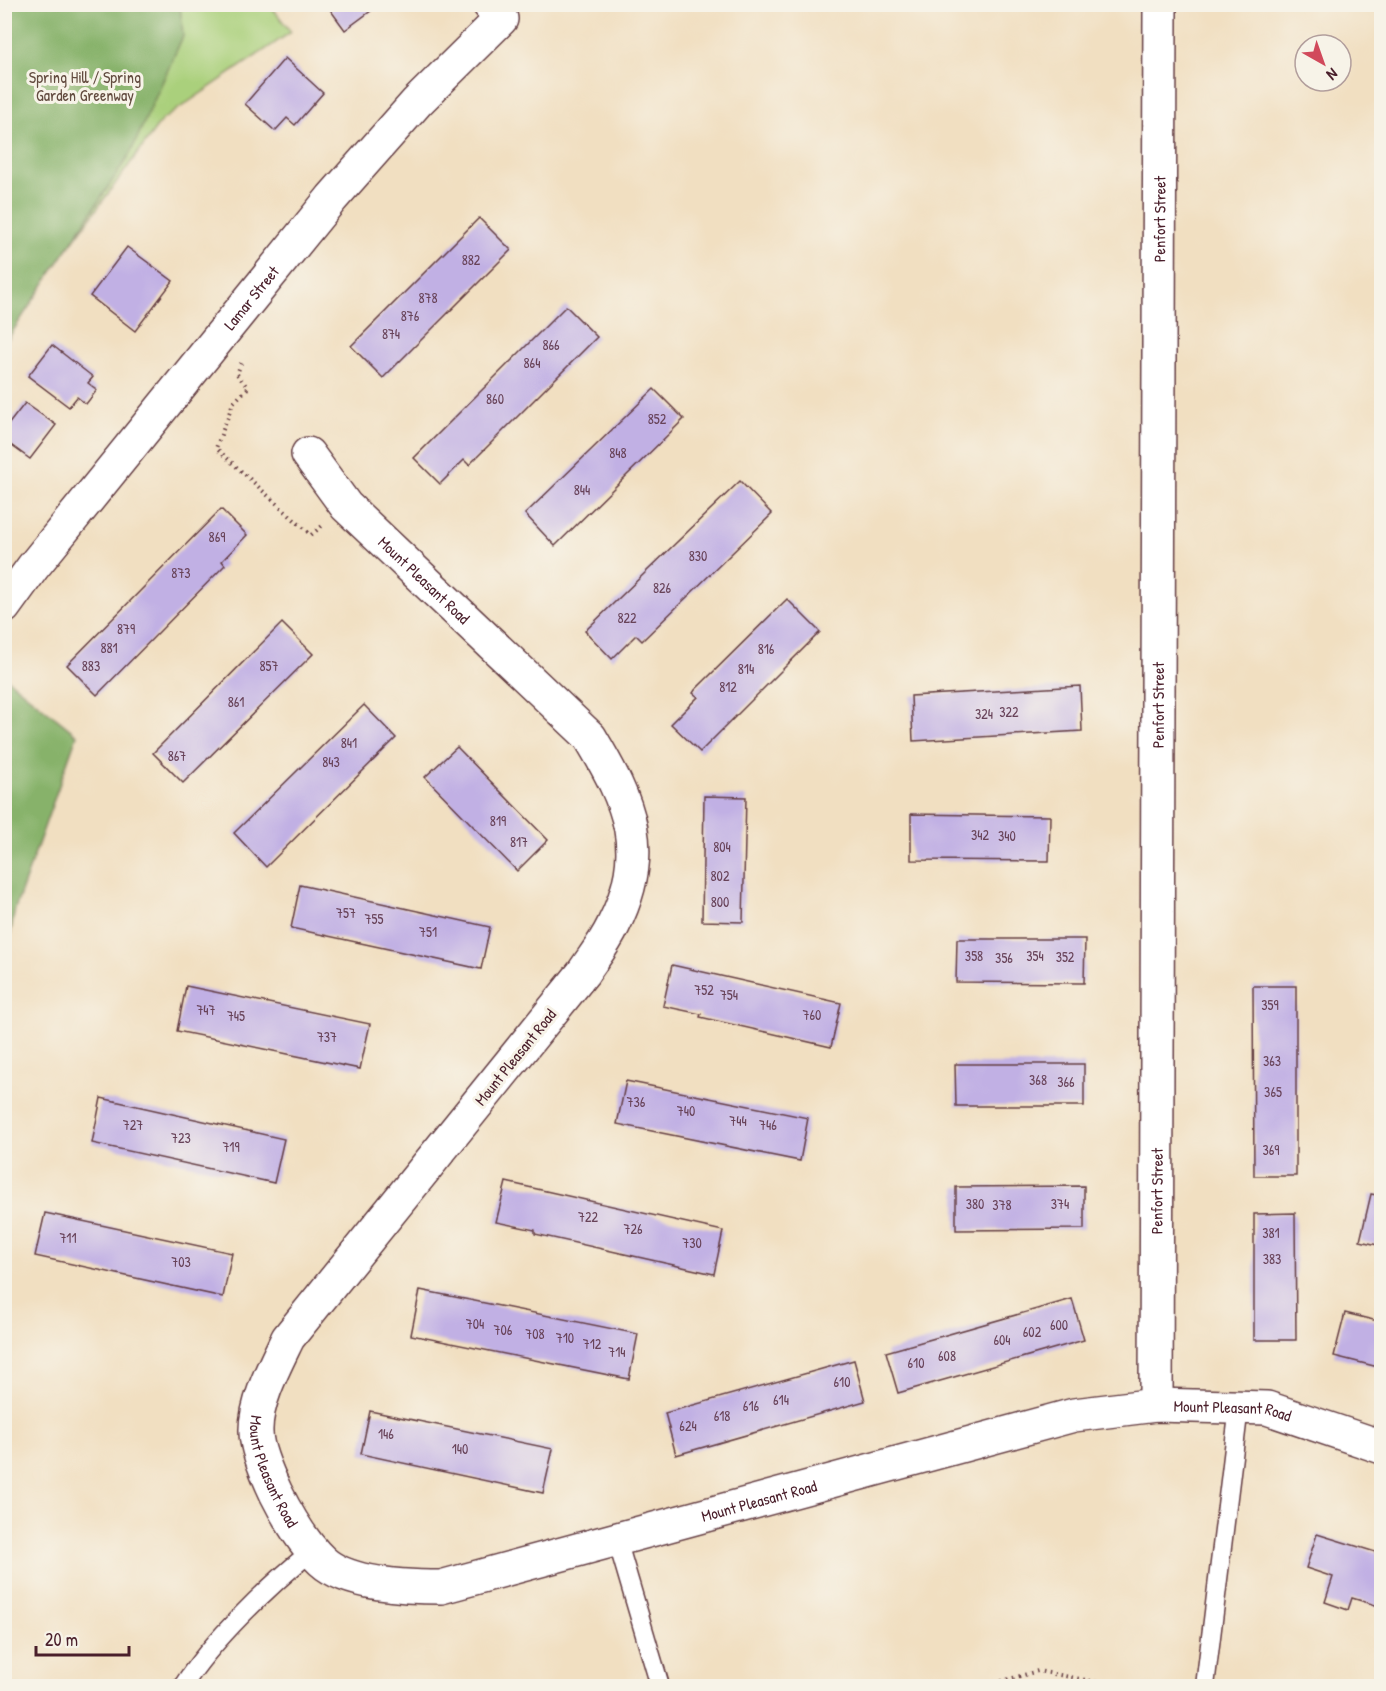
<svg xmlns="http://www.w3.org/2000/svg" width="1386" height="1691" font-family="'Patrick Hand',sans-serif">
<rect width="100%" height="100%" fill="#f7f3e8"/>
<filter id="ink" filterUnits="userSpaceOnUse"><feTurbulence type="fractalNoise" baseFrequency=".0167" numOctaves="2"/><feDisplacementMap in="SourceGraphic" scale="12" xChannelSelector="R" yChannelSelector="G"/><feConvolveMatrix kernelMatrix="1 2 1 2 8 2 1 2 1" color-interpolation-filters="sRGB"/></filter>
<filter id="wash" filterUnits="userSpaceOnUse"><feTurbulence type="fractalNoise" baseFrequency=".008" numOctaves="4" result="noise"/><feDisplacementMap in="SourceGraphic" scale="24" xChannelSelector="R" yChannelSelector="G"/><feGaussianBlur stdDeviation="1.35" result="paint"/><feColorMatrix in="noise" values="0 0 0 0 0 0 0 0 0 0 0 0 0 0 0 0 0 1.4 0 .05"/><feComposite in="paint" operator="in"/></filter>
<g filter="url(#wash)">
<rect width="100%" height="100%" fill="#f1dfc1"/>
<!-- green -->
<path fill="#aad07b" stroke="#7a7853" stroke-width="1.5" d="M5,5H270L291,32L162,120L5,334Z"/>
<!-- forest -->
<g fill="#87b26b" stroke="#68684b" stroke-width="1.5">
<path d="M5,4L180,5L183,36L130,154L5,343Z"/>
<path d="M5,677L77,735L15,909L5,963Z"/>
</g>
<g id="blocks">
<!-- building -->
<g fill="#c1b0e4">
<path d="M326,4H368L372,10L345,30Z"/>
<path d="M285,58L323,93L295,125L287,118L275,131L245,104Z"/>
<path d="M479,218L511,250L383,378L351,346Z"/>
<path d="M127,247L173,281L135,331L90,296Z"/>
<path d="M566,306L597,337L469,465L464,460L440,484L414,458Z"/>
<path d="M52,345L93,377L88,383L97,390L86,404L77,397L69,407L28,376Z"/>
<path d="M654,389L684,419L555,546L525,514Z"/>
<path d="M25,403L56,425L30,459L4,440V430Z"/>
<path d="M740,481L772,514L642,641L636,635L612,659L585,631Z"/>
<path d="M4,487L11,491L4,500Z"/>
<path d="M221,509L247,535L222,561L225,565L97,695L67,665Z"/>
<path d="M787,599L820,632L700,752L671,724L698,697L693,693L695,690Z"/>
<path d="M282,623L313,654L183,783L153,753Z"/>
<path d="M1080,686L1082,731L913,741L911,696Z"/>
<path d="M364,705L396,738L266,867L234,833Z"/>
<path d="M457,747L548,840L517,871L425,777Z"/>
<path d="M704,796L746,797L743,922L702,921Z"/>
<path d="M911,814L1050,816L1049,861L911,860Z"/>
<path d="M300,885L490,927L481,969L291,928Z"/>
<path d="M957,939H1085L1084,983L956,982Z"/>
<path d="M672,965L841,1003L831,1047L700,1017L701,1014L663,1006Z"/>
<path d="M186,986L370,1024L360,1069L177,1031Z"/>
<path d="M1253,986H1296V1176H1254Z"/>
<path d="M955,1064H1084V1106H956Z"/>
<path d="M626,1081L808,1118L800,1161L617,1124Z"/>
<path d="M101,1098L284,1139L274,1183L92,1143Z"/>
<path d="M506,1182L723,1231L714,1274L535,1234V1230L496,1222Z"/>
<path d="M1084,1186V1229L956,1230V1187Z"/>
<path d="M1371,1194L1382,1196V1246L1360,1241Z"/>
<path d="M45,1213L232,1253L223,1297L35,1256Z"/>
<path d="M1295,1213L1296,1340H1254V1214Z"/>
<path d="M420,1290L638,1334L629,1379L411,1335Z"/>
<path d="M1072,1299L1084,1340L898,1393L886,1352Z"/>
<path d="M1345,1313L1382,1322V1368L1334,1356Z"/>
<path d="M854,1360L865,1401L676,1455L665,1413Z"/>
<path d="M370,1411L553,1449L543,1493L361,1454Z"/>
<path d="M1317,1534L1382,1554V1607L1352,1598L1348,1610L1325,1602L1333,1577L1306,1568Z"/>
</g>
</g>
</g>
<g filter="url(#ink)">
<use href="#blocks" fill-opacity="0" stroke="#633c42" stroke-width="1.5"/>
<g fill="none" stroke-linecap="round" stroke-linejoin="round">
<!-- lane casing -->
<g stroke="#633c42" stroke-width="21">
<g id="lane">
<path d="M617,1540L660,1686"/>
<path d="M183,1686C211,1641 272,1583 313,1550"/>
<path d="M1205,1686L1239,1407"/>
</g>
</g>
<!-- street casing -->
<g stroke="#633c42" stroke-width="36">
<g id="street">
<path id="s1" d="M308,454L346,506L590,737C630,804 651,851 613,926C605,943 593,958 583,973L288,1338C275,1365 255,1402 256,1432C256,1449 269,1478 276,1493C288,1517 303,1543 322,1561C348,1585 408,1587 441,1587L1074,1415L1156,1405L1267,1408L1382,1447"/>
<path id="s2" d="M1156,1405L1160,4"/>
</g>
</g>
<!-- secondary casing -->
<g stroke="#633c42" stroke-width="36">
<g id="secondary">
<path id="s3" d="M4,607L33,567L332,198L417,102L501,19L489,4"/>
</g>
</g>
<!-- path -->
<g stroke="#633c42" stroke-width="4" stroke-dasharray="1.5 4.5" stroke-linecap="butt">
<path d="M241,363L237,374L248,388L233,403L216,448L311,535L322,526"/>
<path d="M984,1686L1038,1671L1118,1686"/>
</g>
<!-- lane -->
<use href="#lane" stroke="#fff" stroke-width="18"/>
<!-- street -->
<use href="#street" stroke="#fff" stroke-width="33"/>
<!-- secondary -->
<use href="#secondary" stroke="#fff" stroke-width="33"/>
</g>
</g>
<g text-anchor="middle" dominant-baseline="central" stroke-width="6" stroke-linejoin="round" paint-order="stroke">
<!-- number labels -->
<g font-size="14" fill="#684359">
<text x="471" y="259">882</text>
<text x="428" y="297">878</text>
<text x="410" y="315">876</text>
<text x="391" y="333">874</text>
<text x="551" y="344">866</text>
<text x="532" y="362">864</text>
<text x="495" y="398">860</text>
<text x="657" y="418">852</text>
<text x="618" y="452">848</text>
<text x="582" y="489">844</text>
<text x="217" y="536">869</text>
<text x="698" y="555">830</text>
<text x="181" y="572">873</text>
<text x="662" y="587">826</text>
<text x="627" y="617">822</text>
<text x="126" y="628">879</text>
<text x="109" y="647">881</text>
<text x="766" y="648">816</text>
<text x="91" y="665">883</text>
<text x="269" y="665">857</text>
<text x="746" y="668">814</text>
<text x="728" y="686">812</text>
<text x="236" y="701">861</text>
<text x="1009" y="711">322</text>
<text x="984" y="713">324</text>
<text x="349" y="742">841</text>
<text x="177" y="755">867</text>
<text x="331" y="761">843</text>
<text x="498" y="820">819</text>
<text x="980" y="834">342</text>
<text x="1007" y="835">340</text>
<text x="519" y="841">817</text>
<text x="722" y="846">804</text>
<text x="720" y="875">802</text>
<text x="720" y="901">800</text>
<text x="346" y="912">757</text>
<text x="374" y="918">755</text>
<text x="428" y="931">751</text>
<text x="974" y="955">358</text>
<text x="1035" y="955">354</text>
<text x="1065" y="956">352</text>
<text x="1004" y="957">356</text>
<text x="704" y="989">752</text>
<text x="729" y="994">754</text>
<text x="1270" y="1004">359</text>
<text x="206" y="1009">747</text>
<text x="812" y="1014">760</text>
<text x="236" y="1015">745</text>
<text x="327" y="1036">737</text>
<text x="1272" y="1060">363</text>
<text x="1038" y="1079">368</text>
<text x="1066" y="1081">366</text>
<text x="1273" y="1091">365</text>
<text x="636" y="1101">736</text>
<text x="686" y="1110">740</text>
<text x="738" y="1120">744</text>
<text x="133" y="1124">727</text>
<text x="768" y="1124">746</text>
<text x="181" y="1137">723</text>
<text x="231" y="1146">719</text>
<text x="1271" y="1149">369</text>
<text x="975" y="1203">380</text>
<text x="1060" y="1203">374</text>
<text x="1002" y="1204">378</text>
<text x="588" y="1216">722</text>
<text x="633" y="1228">726</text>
<text x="1271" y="1232">381</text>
<text x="68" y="1237">711</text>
<text x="692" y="1242">730</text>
<text x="1272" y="1258">383</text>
<text x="181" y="1261">703</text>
<text x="475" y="1323">704</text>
<text x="1059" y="1324">600</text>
<text x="503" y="1329">706</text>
<text x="1032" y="1331">602</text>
<text x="535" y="1333">708</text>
<text x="565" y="1337">710</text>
<text x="1002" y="1339">604</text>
<text x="592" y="1343">712</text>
<text x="617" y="1351">714</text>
<text x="947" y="1355">608</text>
<text x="916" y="1362">610</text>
<text x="842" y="1381">610</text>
<text x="781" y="1399">614</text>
<text x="751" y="1405">616</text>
<text x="722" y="1415">618</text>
<text x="688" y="1425">624</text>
<text x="386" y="1433">146</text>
<text x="460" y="1448">140</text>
</g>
<!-- park labels -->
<g font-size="16" fill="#624b3f" stroke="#f7f3e8">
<text x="85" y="77">Spring Hill / Spring<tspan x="85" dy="18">Garden Greenway</tspan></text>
</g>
<!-- street labels -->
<g font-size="16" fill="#4a1f2b" stroke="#f7f3e8">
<text stroke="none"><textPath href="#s2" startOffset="1186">Penfort Street</textPath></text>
<text stroke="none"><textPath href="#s3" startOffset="396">Lamar Street</textPath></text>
<text stroke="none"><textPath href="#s1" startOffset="172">Mount Pleasant Road</textPath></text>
<text stroke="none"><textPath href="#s2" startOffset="700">Penfort Street</textPath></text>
<text transform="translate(515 1057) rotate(-51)">Mount Pleasant Road</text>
<text stroke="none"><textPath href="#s2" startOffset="214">Penfort Street</textPath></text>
<text stroke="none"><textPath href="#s1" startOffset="2314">Mount Pleasant Road</textPath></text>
<text stroke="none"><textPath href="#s1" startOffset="1270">Mount Pleasant Road</textPath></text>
<text stroke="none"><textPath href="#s1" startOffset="1828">Mount Pleasant Road</textPath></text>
</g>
</g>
<!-- margin -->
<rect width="1386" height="1691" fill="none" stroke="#f7f3e8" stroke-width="24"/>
<!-- north arrow -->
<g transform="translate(1323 63) rotate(140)"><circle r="28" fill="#f7f3e8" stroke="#b29e9c" stroke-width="1.5"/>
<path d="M0-4.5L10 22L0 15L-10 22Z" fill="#d1495b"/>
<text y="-9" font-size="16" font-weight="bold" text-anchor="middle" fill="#4a1f2b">N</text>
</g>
<!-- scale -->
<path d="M36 1646v9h93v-9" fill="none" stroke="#4a1f2b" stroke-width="3"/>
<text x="45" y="1646" font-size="18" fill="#4a1f2b" stroke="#f7f3e8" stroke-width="4.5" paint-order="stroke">20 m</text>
</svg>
